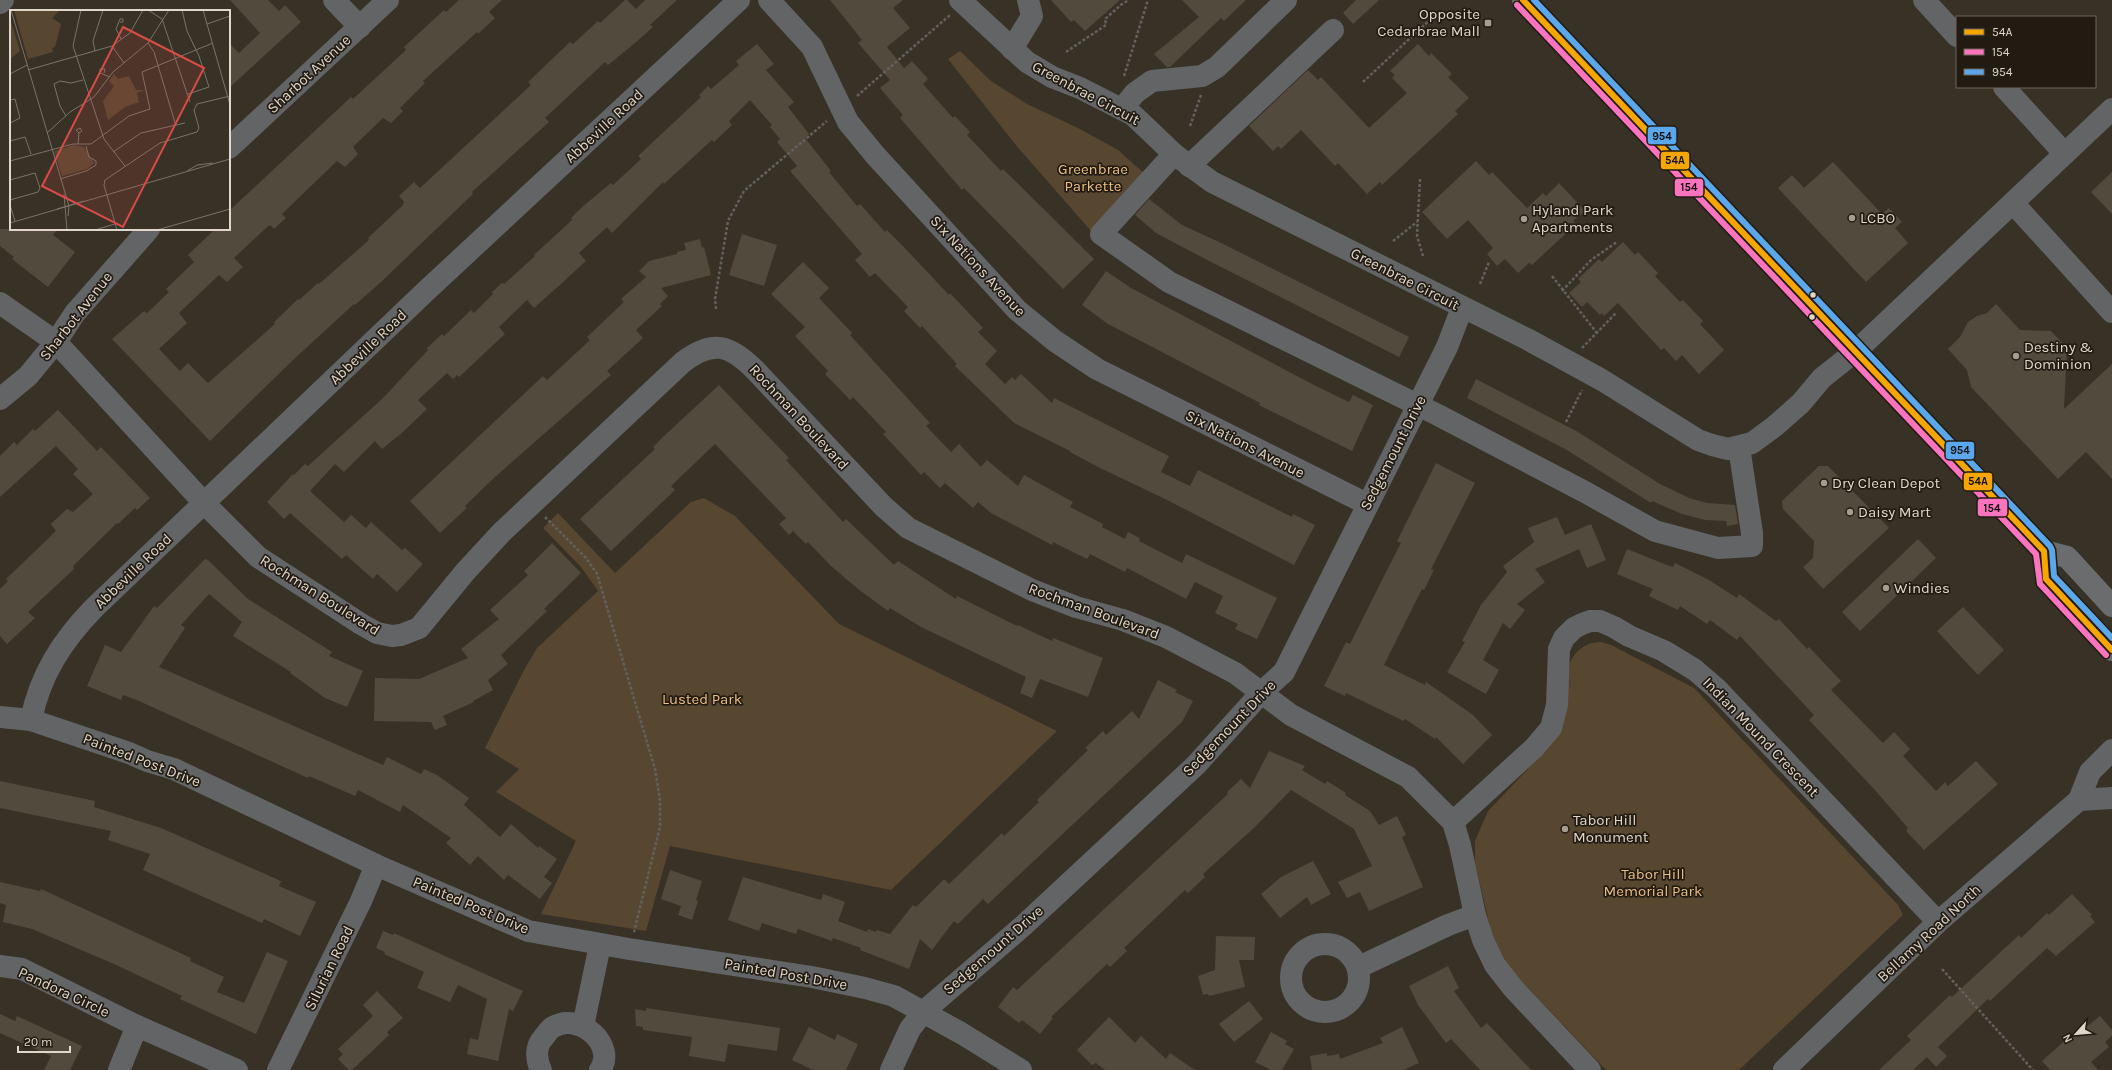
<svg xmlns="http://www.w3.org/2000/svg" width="2112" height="1070" font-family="Karla,sans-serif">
<rect width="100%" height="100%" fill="#383125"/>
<!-- green -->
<g fill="#584730">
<path d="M960,51L991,81L1027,104L1078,128L1118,150L1146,175L1091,231L1015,144L948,59Z"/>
<path d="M704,498L735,516L839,624L1057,731L891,890L670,846L646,931L541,914L576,841L496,792L519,769L485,748L524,670L537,648L598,591L581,567L543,528L558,513L615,573L691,502Z"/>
<path d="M1601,642L1611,645L1694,688L1898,905L1903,915L1739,1070H1606L1516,975L1505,960L1491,931L1475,863V841L1488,811L1548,748L1568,667C1575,651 1583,643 1601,642Z"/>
</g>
<!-- building -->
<g fill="#524a3d">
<path d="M230,0H268L279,11L285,5L301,22L229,88V43L239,53L260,33Z"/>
<path d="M459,0H502L489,12L495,18L478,34L477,32L423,81L425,83L400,108L403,111L391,123L383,118L353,147L358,154L345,167L337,161L282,214L286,218L274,229L270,225L267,227L234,258L243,267L227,282L219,275L179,313L187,323L159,349L180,371L188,363L208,383L275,324L274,322L298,299L299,300L318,283L319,284L369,240L368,238L403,205L404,202L399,196L414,182L420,188L531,85L528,82L570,42L573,44L598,21L600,23L625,0H627L636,9L645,0H677L650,25L653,27L635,43L608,65L605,62L545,118L549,122L472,192L473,194L381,282L355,305L354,304L293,360L210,441L112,339L144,311L147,313L169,292L166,289L194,262L188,255L215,229H229V211L351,97L353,99L406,50L404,47L444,10L446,12Z"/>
<path d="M830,0H903L893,8L910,28L887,47L904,68L912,61L928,79L923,84L953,118L955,116L970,132L967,135L1001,171L1003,169L1094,259L1063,289L964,188L962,190L900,118L903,115L880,88L890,80L858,43L862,40Z"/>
<path d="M1051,0H1120L1085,31L1074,20L1071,22Z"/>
<path d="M1182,0H1246L1224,21L1221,18L1170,67H1167L1154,54L1199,17Z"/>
<path d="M1356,0H1379L1353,24L1343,13Z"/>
<path d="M757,44L774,64L766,70L794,102L788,107L809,134L805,138L831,171L829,172L857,206L860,204L885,232L887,230L901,244L949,295L950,293L983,328L978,332L997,351L985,364L1005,384L1012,377L1015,380L1021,374L1052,403L1054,398L1169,456L1161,472L1190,486L1198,470L1292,517L1293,514L1315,525L1294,565L1163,498L1098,467L1070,452V451L1014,423L955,366L957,364L922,326L920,328L904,311L908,307L875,273L870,277L855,260L862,254L790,171L797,166L777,142L780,139L770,127L772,125L750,100L729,121L732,125L714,142L712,140L664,184L663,182L612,233L607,227L579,253L586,261L561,284L534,308L527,300L499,327L505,334L459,377L457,375L453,379L447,373L418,400L427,409L403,432L382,449L375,441L344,472L335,464L310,491L344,522L351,515L366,528L371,522L402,550L405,548L423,564L397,592L377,574L373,579L346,555L342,559L290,513L284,519L267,502L293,474L294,475L305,464L308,466L383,398L428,350L427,348L442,334L444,336L471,310L474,313L493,294L492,292L502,283L504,284L535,256L534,255L572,220L571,218L581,208L611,183L613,185L641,159L638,156L701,97L699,95L708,86L711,89L739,65L736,61Z"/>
<path d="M1418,44L1429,56L1431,53L1452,74L1448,77L1469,98L1455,111L1458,114L1382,185L1380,182L1367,194L1338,163L1335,166L1301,130L1281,149L1278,146L1273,151L1249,126L1308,70L1318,80L1321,77L1369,128L1407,93L1392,78L1395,75L1390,71Z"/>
<path d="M1476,161L1489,175L1492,172L1527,208L1543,193L1546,196L1559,183L1585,211L1573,221L1576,224L1532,265L1529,263L1518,273L1505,259L1497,266L1487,254L1493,248L1468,220L1447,239L1422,212Z"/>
<path d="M1833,162L1882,214L1889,208L1902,222L1895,228L1908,243L1866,282L1778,188L1792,175L1804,188Z"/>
<path d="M2112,172V214L2091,192Z"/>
<path d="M1149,199L1182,225L1219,242L1409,337L1399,357L1209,261L1156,233L1135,215Z"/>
<path d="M0,229H58L53,235L75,252L48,287L12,259L14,257L0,246Z"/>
<path d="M742,234L777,245L764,286L729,275Z"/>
<path d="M700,239L702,248L704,247L711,275L661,288L668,296L660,304L662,306L636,330L643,338L607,371L611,375L495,477L465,506L467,508L440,533L410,501L543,376L547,380L590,340L587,337L624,302L621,299L646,277L639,271L649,261L677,254V252L686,250L684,243Z"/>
<path d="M1623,242L1635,255L1638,252L1658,273L1655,276L1680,302L1683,300L1703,321L1700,324L1724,350L1699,374L1682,355L1676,361L1664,348L1661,350L1618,303L1604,316L1602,313L1600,315L1587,302L1582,307L1569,293L1581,282L1578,279L1599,259L1602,262Z"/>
<path d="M803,262L829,288L819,298L852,333L850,335L930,423L926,426L951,452L959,444L981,467L987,460L1018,486L1024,475L1073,502L1070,507L1103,524L1102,527L1125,539L1128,532L1140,538L1139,541L1182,563L1186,554L1277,598L1257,639L1235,629L1238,624L1215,613L1223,596L1195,582L1186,599L1127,568L1125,572L1090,554L1087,559L1053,542L1052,545L991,513L978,502L973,508L945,483L940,488L924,472L921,475L883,434L886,432L853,397L850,400L825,374L828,371L795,336L805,327L771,294Z"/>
<path d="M1106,271L1131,288L1314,385L1349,402L1353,395L1373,405L1352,451L1259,405L1260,403L1108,324L1082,305Z"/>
<path d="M1996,304L2020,330L2051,331L2067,348L2064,409L2112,364V479L2086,452L2058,479L1971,387L1967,370L1948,349L1960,337L1968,322L1977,316L1987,313Z"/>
<path d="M1476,379L1578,432L1660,484L1689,498L1707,503L1735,505L1738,524L1727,526L1726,521L1705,520L1682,514L1652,501L1651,503L1565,449L1467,398Z"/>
<path d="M719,385L789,458L786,460L843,522L846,519L894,565L898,561L956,599L957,596L1017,626L1018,625L1052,641L1053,638L1103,658L1088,697L1040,679L1032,698L1020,693L1026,677L921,627L890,608L888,611L858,589L831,566L808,542L806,544L793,531L789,535L779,524L786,518L715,444L671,486L675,490L611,551L580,519L655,449L653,447L664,436Z"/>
<path d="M58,410L97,451L101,447L150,498L137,510L135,508L118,524L117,523L73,566L74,569L28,612L35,618L7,644L0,636V589L8,581L6,579L56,531L51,524L67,509L73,512L93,494L73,474L78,469L56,446L0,497V456L14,442L17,445L33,429L35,431Z"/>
<path d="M1436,463L1475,483L1431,569L1434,570L1424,590L1422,589L1384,665L1425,685L1426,682L1473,715L1492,735L1463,764L1436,737L1435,739L1405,719L1404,721L1346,693L1345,696L1324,686L1346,642L1350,644L1385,574L1401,543L1397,541Z"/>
<path d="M1819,466H1828L1889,528L1823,589L1803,567L1813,558L1814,541L1783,509L1782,501Z"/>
<path d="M1557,517L1565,535L1591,524L1606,560L1587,568L1579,549L1535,569L1545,582L1517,604L1525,610L1510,629L1503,623L1483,660L1499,670L1486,694L1447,672L1465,642L1462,641L1481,605L1507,572L1503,566L1534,542L1528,528Z"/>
<path d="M1918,539L1936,558L1860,631L1842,612Z"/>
<path d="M552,543L581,573L544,609L547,611L501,655L508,664L488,680L493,690L473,701L474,702L443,716L447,725L435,730L431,722L374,721L375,678L419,679L468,658L461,649L499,619L490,610L528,575L524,571Z"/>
<path d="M1627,549L1667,565L1673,567L1675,563L1709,580L1737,598L1739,594L1776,621L1779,619L1807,649L1809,647L1841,681L1831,690L1883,743L1894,732L1910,749L1903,756L1936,791L1945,782L1948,786L1976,761L1998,784L1924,850L1906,831L1908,828L1874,789L1809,720L1814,715L1740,636L1737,640L1710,620L1707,624L1680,606L1678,610L1649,596L1653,589L1617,574Z"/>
<path d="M205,559L208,560L248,599L332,652L329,656L363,671L347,707L325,698L290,673L291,672L233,636L242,622L209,594L181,625L185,628L159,667L383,765L387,757L421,774L424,769L437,775L469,798L464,805L500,837L511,824L538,848L539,846L557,859L544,877L552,883L540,899L508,875L504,880L478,856L470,865L446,843L451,838L403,805L400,812L358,790L355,796L309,776L308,778L139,701L123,695L121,700L87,686L105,645L121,652L154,606L157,608Z"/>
<path d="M1963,607L2004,650L1978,675L1937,631Z"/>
<path d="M1158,680L1177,690L1175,692L1193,701L1182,722L988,904L983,899L958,924L954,921L932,950L920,939L909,969L860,950L861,948L833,938L832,941L798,929L796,934L762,923L759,931L728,920L743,877L821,900L823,894L845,902L838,921L867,932L868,929L876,932L877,930L890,934L913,905L916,907L944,879L949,884L1002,833L1004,836L1039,802L1037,800L1088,750L1085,748L1103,731L1106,735L1132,711L1139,719Z"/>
<path d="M1269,751L1305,766L1302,770L1325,784L1327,781L1346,793L1345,795L1370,811L1379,825L1397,816L1406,835L1402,837L1423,887L1369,911L1360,892L1347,898L1338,882L1372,866L1354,829L1291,790L1255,827L1203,874L1205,877L1188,893L1185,890L1124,948L1127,951L1110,967L1107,964L1051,1017L1053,1018L1040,1034L1022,1020L1019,1023L998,1007L1013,987L1017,990L1228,794L1227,792L1241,779L1250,788Z"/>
<path d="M0,781L95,801L94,807L161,828L281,881L279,886L316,902L300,936L264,919L262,923L143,870L150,854L108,840L111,831L0,808Z"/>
<path d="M1313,861L1331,894L1311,905L1307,897L1280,918L1261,894L1281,877Z"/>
<path d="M670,870L702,881L696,900L698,901L692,920L678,915L681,906L661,899Z"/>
<path d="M0,882L40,891L41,889L191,958L190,961L224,977L217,992L244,1003L267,952L288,961L256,1034L180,999L182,996L114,964L32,929L3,922L6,905L0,903Z"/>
<path d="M2072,894L2092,915L2090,916L2095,922L2056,956L2047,948L1990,1001L1988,999L1938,1047L1947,1056L1936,1067L1927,1057L1913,1070H1879L1911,1040L1907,1036L1950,995L1952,997L2019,935L2021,938L2047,913L2049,915Z"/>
<path d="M383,931L393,935L394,933L523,991L513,1011L509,1009L498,1061L467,1054L470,1038L478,1040L487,999L458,985L450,1002L417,988L424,972L384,954L385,952L376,948Z"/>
<path d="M1216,936L1255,937L1254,960H1239L1245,987L1209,996L1208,994L1203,995L1198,976L1215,970Z"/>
<path d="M1448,966L1459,988L1454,991L1481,1028L1487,1023L1531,1070H1480L1451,1039L1446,1043L1418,1005L1409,986Z"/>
<path d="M377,991L403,1018L387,1032L389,1035L352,1070H349L338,1059L343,1054L338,1049L373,1016L363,1005Z"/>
<path d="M1249,1001L1263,1019L1234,1042L1219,1024Z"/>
<path d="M646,1008L780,1028L777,1051L728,1044L725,1062L689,1056L692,1037L643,1030V1027L636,1026L635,1009L646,1011Z"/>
<path d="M0,1014L15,1021L17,1016L82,1046L70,1070H44L51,1056L0,1033Z"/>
<path d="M2100,1016L2112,1030V1036L2105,1042L2109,1047L2091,1062L2098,1070H2050L2042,1061L2069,1037L2071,1039Z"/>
<path d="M1109,1017L1135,1043L1141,1036L1166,1059L1170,1053L1195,1070H1105L1096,1063L1092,1065L1077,1050Z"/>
<path d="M809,1027L835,1040L837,1034L858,1044L846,1070H813L792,1060Z"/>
<path d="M1402,1027L1419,1063L1403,1070H1312L1310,1056L1327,1053V1056L1339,1054L1340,1059L1383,1043L1380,1038Z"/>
<path d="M1271,1032L1287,1041L1285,1044L1294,1049L1282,1070H1271L1255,1062Z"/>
</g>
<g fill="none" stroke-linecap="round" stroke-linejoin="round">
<!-- path -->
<g stroke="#616160" stroke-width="2.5" stroke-dasharray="3 2" stroke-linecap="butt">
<path d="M1066,52L1106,25L1105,19L1122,4L1129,0"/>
<path d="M1124,76L1148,0"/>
<path d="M1363,82L1435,15"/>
<path d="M857,96L950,15"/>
<path d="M1190,126L1201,95"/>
<path d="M1420,179L1417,236L1423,256"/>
<path d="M1393,241L1417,222"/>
<path d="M1552,276L1597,333"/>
<path d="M1480,284L1489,262"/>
<path d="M1562,291L1591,260L1617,242"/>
<path d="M716,309L715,299L728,221L744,191L827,121"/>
<path d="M1582,348L1616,313"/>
<path d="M1566,422L1582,390"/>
<path d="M545,517L586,558L597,574L655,769L660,800V827L634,932"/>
<path d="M1942,969L2033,1070"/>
</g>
<!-- minor -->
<g stroke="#626466" stroke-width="22">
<path d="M334,0L360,27"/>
<path d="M769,0L812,47L848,122L875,155L1017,310L1055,341L1097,369L1367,504"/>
<path d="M960,0L1027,62L1052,77L1080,88L1133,115L1174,154L1212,182L1527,339L1602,380L1698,440L1712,445L1728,449L1752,443L1775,426L1801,403L1822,378L1856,351L2112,109"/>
<path d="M1924,0L1957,36"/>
<path d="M0,3L3,0"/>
<path d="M1012,49L1032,16L1028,0"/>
<path d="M2004,87L2064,153"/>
<path d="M1122,109L1135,93L1152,81L1202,76L1217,67L1286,0"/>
<path d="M229,148L388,0"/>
<path d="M1174,154L1101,234L1169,282L1438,415L1585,492L1655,531L1718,548L1752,546V533L1739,447"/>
<path d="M1189,166L1333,30"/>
<path d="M2014,204L2112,312"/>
<path d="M0,303L56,342L204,503L258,557L361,624L377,633L392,636L401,635L419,628L465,572L502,532L683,362C713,339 730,345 755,370L884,507L908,528L1032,590L1076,607L1123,620L1166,637L1235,673L1291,715L1408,777L1453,822L1460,845L1475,915L1483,940L1495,965L1513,988L1590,1070"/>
<path d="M0,399L28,376L56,342L75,313L149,229"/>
<path d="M0,717L31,720L129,753L147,761L174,769L376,865L528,931L629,949L812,977L865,988L894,996L961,1033L1021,1070"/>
<path d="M31,720C40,675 62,641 94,608L426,291L739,0"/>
<path d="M2079,800L2112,798"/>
<path d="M1453,822L1534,748L1551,728L1557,705L1559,649L1564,638L1574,628L1582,624L1590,621H1600L1614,627L1629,636L1664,651L1695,670L1717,689L1938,922"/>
<circle cx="1325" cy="978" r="34"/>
<path d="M0,966L22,969L137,1026L237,1070"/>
<path d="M1359,967L1448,925L1475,915"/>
<path d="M583,1026L600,945"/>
<path d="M119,1070L137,1026"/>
<path d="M278,1070L361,901L376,865"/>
<path d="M541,1070C536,1060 535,1047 543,1038C546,1035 549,1029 553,1027C580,1011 617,1046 600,1070"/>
<path d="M891,1070L910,1029L923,1012L1024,925L1196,765L1262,692L1284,672L1447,347L1462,308"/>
<path d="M1784,1070L1938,922L2079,800L2090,772L2112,750"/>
</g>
<!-- major -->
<g stroke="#6a6c6e" stroke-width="22">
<path d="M1523,0L2044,551L2067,557L2112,606"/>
<path d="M2044,551L2046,579L2112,650"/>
</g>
<!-- bus-1 casing -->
<g stroke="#221b12" stroke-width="9">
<path id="bus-1" d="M1523,0L2044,551L2046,579L2112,650"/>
</g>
<!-- bus-2 casing -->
<g stroke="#221b12" stroke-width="9">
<path id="bus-2" d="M1517,5L2036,554L2040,584L2106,655"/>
</g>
<!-- bus-3 casing -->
<g stroke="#221b12" stroke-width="9">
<path id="bus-3" d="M1534,0L2050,546L2052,550L2054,576L2112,638"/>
</g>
<!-- bus-1 -->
<use href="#bus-1" stroke="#f7a600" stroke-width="6"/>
<!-- bus-2 -->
<use href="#bus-2" stroke="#fc73be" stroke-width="6"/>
<!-- bus-3 -->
<use href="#bus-3" stroke="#5aa8eb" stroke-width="6"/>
</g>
<!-- markers -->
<g fill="#a59d90" stroke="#221b12" stroke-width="1.5">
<rect x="1484" y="19" width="8" height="8" rx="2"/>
<circle cx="1852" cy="218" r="4"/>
<circle cx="1524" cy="219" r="4"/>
<circle cx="2016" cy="356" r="4"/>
<circle cx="1824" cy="483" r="4"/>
<circle cx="1850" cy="512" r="4"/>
<circle cx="1886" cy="588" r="4"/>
<circle cx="1565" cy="829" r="4"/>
</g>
<g fill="#e0d7ca" stroke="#221b12" stroke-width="1.5">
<circle cx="1813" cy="295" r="3.5"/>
<circle cx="1812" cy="317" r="3.5"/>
</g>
<g text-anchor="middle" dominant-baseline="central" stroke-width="3.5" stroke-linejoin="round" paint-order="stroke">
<!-- poi labels -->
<g font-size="15" fill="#e0d7ca" stroke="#221b12" text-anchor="start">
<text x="1480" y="14" text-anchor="end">Opposite<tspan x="1480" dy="17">Cedarbrae Mall</tspan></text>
<text x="1532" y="210">Hyland Park<tspan x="1532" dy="17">Apartments</tspan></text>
<text x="1860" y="218">LCBO</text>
<text x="2024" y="347">Destiny &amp;<tspan x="2024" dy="17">Dominion</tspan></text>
<text x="1832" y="483">Dry Clean Depot</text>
<text x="1858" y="512">Daisy Mart</text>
<text x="1894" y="588">Windies</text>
<text x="1573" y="820">Tabor Hill<tspan x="1573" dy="17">Monument</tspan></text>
</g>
<!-- street labels -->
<g font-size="15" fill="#e0d7ca" stroke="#221b12">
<text transform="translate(309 74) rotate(-43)">Sharbot Avenue</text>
<text transform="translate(1086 93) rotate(28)">Greenbrae Circuit</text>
<text transform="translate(604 126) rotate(-43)">Abbeville Road</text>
<text transform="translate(978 266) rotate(47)">Six Nations Avenue</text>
<text transform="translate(1405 279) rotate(27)">Greenbrae Circuit</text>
<text transform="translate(76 316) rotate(-52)">Sharbot Avenue</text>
<text transform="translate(368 347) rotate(-44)">Abbeville Road</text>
<text transform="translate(799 417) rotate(47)">Rochman Boulevard</text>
<text transform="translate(1245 444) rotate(27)">Six Nations Avenue</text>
<text transform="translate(1393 453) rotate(-63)">Sedgemount Drive</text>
<text transform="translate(133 571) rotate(-44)">Abbeville Road</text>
<text transform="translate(320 595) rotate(32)">Rochman Boulevard</text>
<text transform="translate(1094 611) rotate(20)">Rochman Boulevard</text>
<text transform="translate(1229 728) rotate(-46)">Sedgemount Drive</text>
<text transform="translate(1761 737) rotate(46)">Indian Mound Crescent</text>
<text transform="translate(142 760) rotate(21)">Painted Post Drive</text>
<text transform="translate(471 905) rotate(23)">Painted Post Drive</text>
<text transform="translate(1929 933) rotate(-43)">Bellamy Road North</text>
<text transform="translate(993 950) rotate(-41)">Sedgemount Drive</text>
<text transform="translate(329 968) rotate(-64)">Silurian Road</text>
<text transform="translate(786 974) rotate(10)">Painted Post Drive</text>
<text transform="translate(64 992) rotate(25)">Pandora Circle</text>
</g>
<!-- park labels -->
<g font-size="15" fill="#ecbf81" stroke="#221b12">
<text x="1093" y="169">Greenbrae<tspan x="1093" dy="17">Parkette</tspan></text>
<text x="702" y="699">Lusted Park</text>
<text x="1653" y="874">Tabor Hill<tspan x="1653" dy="17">Memorial Park</tspan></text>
</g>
</g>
<!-- overview -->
<g transform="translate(10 10)">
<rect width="220" height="220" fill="#383125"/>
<path d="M4,0H50L42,8L51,14L45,37L42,38L43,42L18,49ZM0,8L10,41L0,49ZM104,64L108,69L119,66L126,80H134L127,83L129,92L115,97L98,110L93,91L104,76L99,71ZM64,135L74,137L84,153L77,159L52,166L44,141Z" fill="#584730"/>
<path fill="none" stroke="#7b7367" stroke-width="1" d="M1,0L59,196L58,206M71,0L63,36L94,129L115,156M138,0L152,9M172,0L177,21L189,46L199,77L178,84M193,0L220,95M152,9L180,92M110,12H113V9H110L106,19L111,29M197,14L220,6M138,33L144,42L166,116M102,36L114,53M85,41L83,31L93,0M18,60L102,36L120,23L133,0M94,63L95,59H90V63L100,67M0,64L17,55M0,90L5,89L10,108L0,113M56,106L50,96L44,74L50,71L61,73L73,70M37,123L60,102L84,87L103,62L138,33L159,0M0,131L15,127L21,144M68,134L69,123L66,120L70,118L72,121L69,123M103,142L131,123L175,113M0,151L63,134H81L119,106L140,99L132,62L203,33M177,161L187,155L203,153M50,169L76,161L86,155V151L79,147L76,136M0,170L25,163L30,178L28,182L0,190M54,184L57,220M0,195L5,211M47,199L74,191M0,213L220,149M85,220L105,214M107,220L94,175L95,170L150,133L187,122L189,118L184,100L187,94L220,86M147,220L220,199"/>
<path fill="#d84b48" fill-opacity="0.15" stroke="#d84b48" stroke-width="2" d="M113,17L194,58L113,217L32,176Z"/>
<rect width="220" height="220" fill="none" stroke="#e0d7ca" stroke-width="2"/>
</g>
<g stroke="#221b12" stroke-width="1.5">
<rect x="1647" y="126" width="30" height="19" rx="4" fill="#5aa8eb"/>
<rect x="1660" y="151" width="30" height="19" rx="4" fill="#f7a600"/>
<rect x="1674" y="178" width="30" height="19" rx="4" fill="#fc73be"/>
<rect x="1945" y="441" width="30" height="19" rx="4" fill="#5aa8eb"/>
<rect x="1963" y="472" width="30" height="19" rx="4" fill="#f7a600"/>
<rect x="1977" y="498" width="31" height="19" rx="4" fill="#fc73be"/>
</g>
<g font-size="11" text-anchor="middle" font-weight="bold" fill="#111">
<text x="1662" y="140">954</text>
<text x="1675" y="164">54A</text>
<text x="1689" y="191">154</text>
<text x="1960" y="454">954</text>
<text x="1978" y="485">54A</text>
<text x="1992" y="512">154</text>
</g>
<!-- legend -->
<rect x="1956" y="16" width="140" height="72" fill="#221b12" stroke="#6e665c"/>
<rect x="1964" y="29" width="20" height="6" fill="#f7a600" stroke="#6e665c"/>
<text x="1992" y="36" font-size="12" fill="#e0d7ca">54A</text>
<rect x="1964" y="49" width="20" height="6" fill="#fc73be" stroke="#6e665c"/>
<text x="1992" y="56" font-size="12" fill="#e0d7ca">154</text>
<rect x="1964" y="69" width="20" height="6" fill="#5aa8eb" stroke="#6e665c"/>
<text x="1992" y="76" font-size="12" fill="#e0d7ca">954</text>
<!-- north arrow -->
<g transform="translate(2076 1034) rotate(243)" stroke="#221b12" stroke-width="3" paint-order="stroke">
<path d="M0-3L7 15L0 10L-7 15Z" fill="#e0d7ca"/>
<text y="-6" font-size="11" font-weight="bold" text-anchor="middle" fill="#e0d7ca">N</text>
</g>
<!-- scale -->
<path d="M18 1046v6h52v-6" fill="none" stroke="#e0d7ca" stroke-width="2"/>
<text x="24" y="1046" font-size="12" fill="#e0d7ca" stroke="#221b12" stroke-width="3" paint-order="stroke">20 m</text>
</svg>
